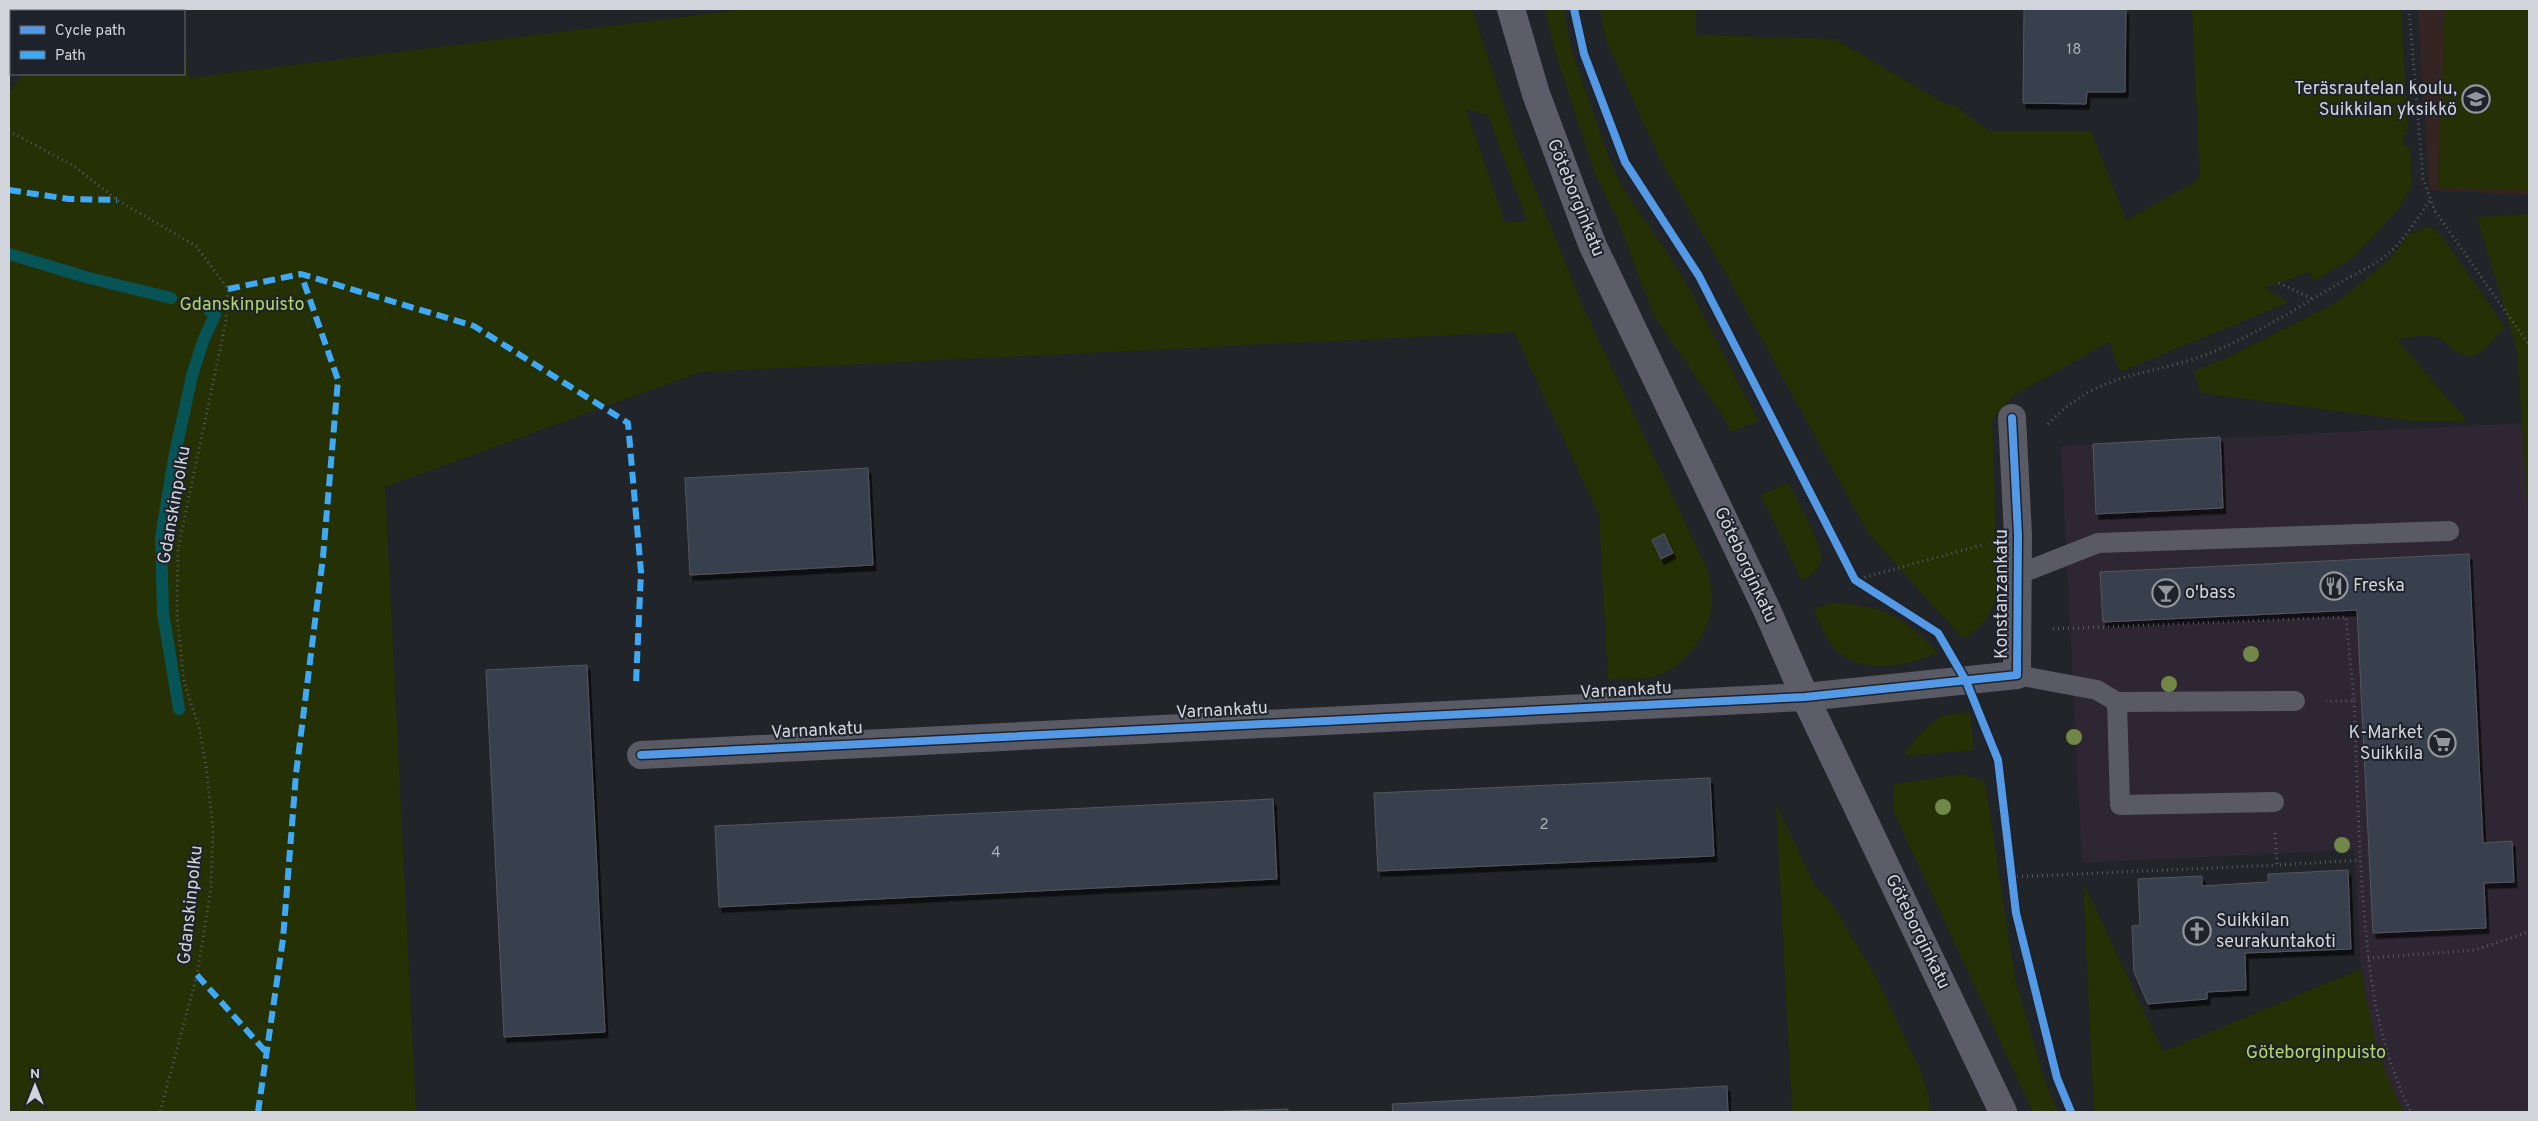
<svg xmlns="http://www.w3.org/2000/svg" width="2538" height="1121" font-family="Overpass,sans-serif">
<defs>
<filter id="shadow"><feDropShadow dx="3" dy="5.5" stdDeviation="0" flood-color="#0009"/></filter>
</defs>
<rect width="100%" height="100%" fill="#212428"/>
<!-- commercial -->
<path fill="#2e2632" d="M2524,423L2529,535V1112H2404L2391,1089L2372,1032L2361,969L2354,850L2082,863L2061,446Z"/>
<!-- education -->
<path fill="#352522" d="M2418,9H2529V195L2429,190Z"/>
<!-- green -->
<g fill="#253005" fill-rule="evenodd">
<path d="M79,9H180V11H77Z"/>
<path d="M747,9H1472L1517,145L1584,309L1709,573C1710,582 1713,594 1712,604C1710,632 1688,662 1662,674C1645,681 1625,679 1608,679L1599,515L1514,332L700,372L385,487L416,1112H9V92L24,74H184V37L189,78ZM1466,109L1488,115L1527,221L1505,223Z"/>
<path d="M1545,9H1563L1572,52L1612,166L1627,195L1665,249L1691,292L1758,421L1731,432L1726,421L1654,316L1618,221L1595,174L1555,51Z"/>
<path d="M1600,9H1696V35L1835,39L1947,105H1954L1989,131H2091L2126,220L2200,179L2192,9H2401L2408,134L2403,135V144L2410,149L2412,184L2400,207L2353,258L2314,281L2310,272L2265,288L2289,302L2120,372L2109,342L2013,396L1992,420L1998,592C1990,616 1985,625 1963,639L1868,533L1731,283L1661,161L1605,38Z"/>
<path d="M2445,9H2529V191L2438,187Z"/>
<path d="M2529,214V535L2517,350L2477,217Z"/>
<path d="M2429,226L2441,235L2505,327C2497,335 2487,349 2477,354C2460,363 2450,342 2436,337C2424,334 2408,337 2397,340L2467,421H2412L2201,393L2194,371L2226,358L2337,302L2390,259L2409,234Z"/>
<path d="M1788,482C1795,496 1822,545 1821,558C1820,569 1811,576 1802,581L1761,495Z"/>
<path d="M1832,603C1879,603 1908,619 1938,653C1906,665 1860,678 1833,647C1824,636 1819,622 1814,609Z"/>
<path d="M1970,712L1974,750L1903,756L1918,736L1940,716Z"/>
<path d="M1963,774L1985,782L2015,979L2045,1081L2058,1112H2033L1893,810L1894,784Z"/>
<path d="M1776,804L1815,886L1829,899L1876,977L1920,1070L1929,1097L1930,1112H1792Z"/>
<path d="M2083,882L2163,1052L2361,969C2370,1019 2379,1068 2404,1112H2094Z"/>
</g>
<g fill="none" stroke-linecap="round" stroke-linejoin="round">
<!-- stream -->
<g stroke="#075456" stroke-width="12">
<path d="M9,254L89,278L171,298"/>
<path d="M179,709L163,613L161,537L174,458L192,376L203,341L215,315L214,312L210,311"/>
</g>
</g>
<!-- building -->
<g fill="#373f4d" stroke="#55575b" filter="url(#shadow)">
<path d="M2024,9H2126L2125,92H2087L2086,104L2023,103Z"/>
<path d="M2220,437L2223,508L2096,514L2093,444Z"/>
<path d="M868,468L873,565L690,575L685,478Z"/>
<path d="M1664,534L1673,553L1661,559L1652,540Z"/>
<path d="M2469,554L2483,843L2512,841L2514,882L2484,883L2486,928L2373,933L2357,610L2103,622L2100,572Z"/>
<path d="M587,665L605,1032L504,1037L486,670Z"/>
<path d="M1710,778L1714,856L1378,871L1374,793Z"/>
<path d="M1273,799L1277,879L719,907L715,826Z"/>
<path d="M2348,870L2351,949L2245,953L2246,990L2207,992V999L2148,1004L2134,972L2132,926L2140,925L2138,879L2202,876V886L2268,882V874Z"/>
<path d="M1727,1086L1728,1112H1393L1392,1104Z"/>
<path d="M1288,1109V1112H1203Z"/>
</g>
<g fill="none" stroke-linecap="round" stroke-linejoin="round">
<!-- path -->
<g stroke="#595a62" stroke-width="3" stroke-dasharray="1 4" stroke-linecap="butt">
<path d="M2409,9L2423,179L2435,211L2529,345"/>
<path d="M9,131L74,166L117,200L196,246L228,289L226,321L178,549L177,616L184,682L199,727L206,766L213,830L211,888L197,975L160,1112"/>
<path d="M2279,283L2313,299"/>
<path d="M2048,424C2101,368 2151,378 2215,351C2258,333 2301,306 2341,282C2356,273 2376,265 2389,253C2403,242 2420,214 2431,199"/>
<path d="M1855,580L1982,545"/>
<path d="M2053,629L2346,617L2354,701H2326"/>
<path d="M2354,701C2357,770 2358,840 2364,910C2370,983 2378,1045 2411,1112"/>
<path d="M2275,833L2277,865L2360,860"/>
<path d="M2012,877L2277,865"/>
<path d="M2368,958L2475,950L2529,932"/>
</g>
<!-- lane -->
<g stroke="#5a5a65" stroke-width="20">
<path d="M2019,574L2098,543L2449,531"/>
<path d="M2017,675L2097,690L2117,702L2120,805L2274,802"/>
<path d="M2117,702L2295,701"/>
</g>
<!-- street -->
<g stroke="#5a5a65" stroke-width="28">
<path d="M9,27L11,24"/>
<path d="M641,755L1805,697L2017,675L2018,535L2012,418"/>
</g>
<!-- secondary -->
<path stroke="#5c5d69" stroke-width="28" d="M1511,9L1536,94L1592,244L1767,610L1805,697L2003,1112"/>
<!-- quiet -->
<g stroke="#3fa9f5" stroke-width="6" stroke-dasharray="12 6" stroke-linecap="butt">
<path d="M9,190L69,199L117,200"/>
<path d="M228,289L301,274L474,326L628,423L641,572L636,683"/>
<path d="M197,975L267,1053"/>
<path d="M258,1112L283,939L296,774L323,557L338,380L301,274"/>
</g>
<!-- cycleway casing -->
<g stroke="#1e232b" stroke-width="11">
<g id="cycleway">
<path d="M1574,9L1584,54L1625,162L1699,276L1855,580L1938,633L1966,681L1998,760L2016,913L2057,1078L2071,1112"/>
<path d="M641,755L1805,697L2017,675L2018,535L2012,418"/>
</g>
</g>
<!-- cycleway -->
<use href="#cycleway" stroke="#5399e6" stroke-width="8"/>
</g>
<!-- trees -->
<g fill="#728648">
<circle cx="2251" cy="654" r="8"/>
<circle cx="2169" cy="684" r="8"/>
<circle cx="2074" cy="737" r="8"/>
<circle cx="1943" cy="807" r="8"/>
<circle cx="2342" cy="845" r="8"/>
</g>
<!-- icons -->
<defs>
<g id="school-ring" transform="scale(1.4375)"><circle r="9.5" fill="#1e232b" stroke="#93969c" stroke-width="1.5"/><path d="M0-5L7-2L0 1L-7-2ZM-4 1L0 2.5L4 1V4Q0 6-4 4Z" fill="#93969c"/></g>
<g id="restaurant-ring" transform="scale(1.4375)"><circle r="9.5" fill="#1e232b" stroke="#93969c" stroke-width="1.5"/><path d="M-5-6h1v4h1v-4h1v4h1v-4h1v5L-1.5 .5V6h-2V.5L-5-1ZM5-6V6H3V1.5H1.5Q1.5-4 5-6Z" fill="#93969c"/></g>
<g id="bar-ring" transform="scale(1.4375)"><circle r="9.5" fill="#1e232b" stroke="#93969c" stroke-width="1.5"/><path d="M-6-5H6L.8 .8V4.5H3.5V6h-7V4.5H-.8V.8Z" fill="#93969c"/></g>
<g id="supermarket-ring" transform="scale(1.4375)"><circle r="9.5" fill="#1e232b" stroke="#93969c" stroke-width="1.5"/><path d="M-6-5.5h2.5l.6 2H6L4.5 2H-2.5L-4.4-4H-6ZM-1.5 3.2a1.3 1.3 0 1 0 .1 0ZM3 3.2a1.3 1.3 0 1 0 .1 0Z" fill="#93969c"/></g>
<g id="church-ring" transform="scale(1.4375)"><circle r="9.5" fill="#1e232b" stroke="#93969c" stroke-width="1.5"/><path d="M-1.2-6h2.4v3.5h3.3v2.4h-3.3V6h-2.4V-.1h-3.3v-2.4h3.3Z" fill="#93969c"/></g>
</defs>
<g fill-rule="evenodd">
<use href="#school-ring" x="2476" y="99"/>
<use href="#restaurant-ring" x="2334" y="586"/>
<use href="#bar-ring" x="2166" y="593"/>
<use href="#supermarket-ring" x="2442" y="743"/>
<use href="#church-ring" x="2197" y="931"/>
</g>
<g text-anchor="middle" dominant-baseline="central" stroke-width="4" stroke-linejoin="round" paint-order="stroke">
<!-- number labels -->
<g font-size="15" fill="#aaafb7">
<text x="2074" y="50">18</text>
<text x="1544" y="825">2</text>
<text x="996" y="853">4</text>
</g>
<!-- poi labels -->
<g font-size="18" fill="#d1d4da" stroke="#1e232b" text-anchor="start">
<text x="2457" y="89" text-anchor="end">Teräsrautelan koulu,<tspan x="2457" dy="21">Suikkilan yksikkö</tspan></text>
<text x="2353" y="586">Freska</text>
<text x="2185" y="593">o'bass</text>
<text x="2423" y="733" text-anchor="end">K-Market<tspan x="2423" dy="21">Suikkila</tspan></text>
<text x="2216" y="921">Suikkilan<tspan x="2216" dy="21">seurakuntakoti</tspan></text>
</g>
<!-- street labels -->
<g font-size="18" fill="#d1d4da" stroke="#1e232b">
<text transform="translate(1575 198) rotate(68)">Göteborginkatu</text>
<text transform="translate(175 505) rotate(-80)">Gdanskinpolku</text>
<text transform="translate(1745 565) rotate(65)">Göteborginkatu</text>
<text transform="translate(2002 594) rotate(-90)">Konstanzankatu</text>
<text transform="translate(1626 691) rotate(-3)">Varnankatu</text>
<text transform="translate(1222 711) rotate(-3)">Varnankatu</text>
<text transform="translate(817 731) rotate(-3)">Varnankatu</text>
<text transform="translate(191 905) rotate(-84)">Gdanskinpolku</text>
<text transform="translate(1917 932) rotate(64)">Göteborginkatu</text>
</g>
<!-- park labels -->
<g font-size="18" fill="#b4d662" stroke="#1e232b">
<text x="242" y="305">Gdanskinpuisto</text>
<text x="2316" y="1053">Göteborginpuisto</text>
</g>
</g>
<!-- border -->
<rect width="2538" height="1121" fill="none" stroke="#d1d4da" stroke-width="20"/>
<!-- legend -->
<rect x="10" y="10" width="175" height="65" fill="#1e232b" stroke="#666a71"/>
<rect x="20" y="26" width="25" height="8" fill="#5399e6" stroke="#666a71"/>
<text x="55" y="35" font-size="15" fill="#d1d4da">Cycle path</text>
<rect x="20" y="51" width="25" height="8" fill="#3fa9f5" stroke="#666a71"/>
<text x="55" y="60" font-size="15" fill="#d1d4da">Path</text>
<!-- north arrow -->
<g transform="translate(35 1086)" stroke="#1e232b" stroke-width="4" paint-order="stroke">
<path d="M0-4L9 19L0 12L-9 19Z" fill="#d1d4da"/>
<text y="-8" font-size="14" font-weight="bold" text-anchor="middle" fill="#d1d4da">N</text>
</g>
</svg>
